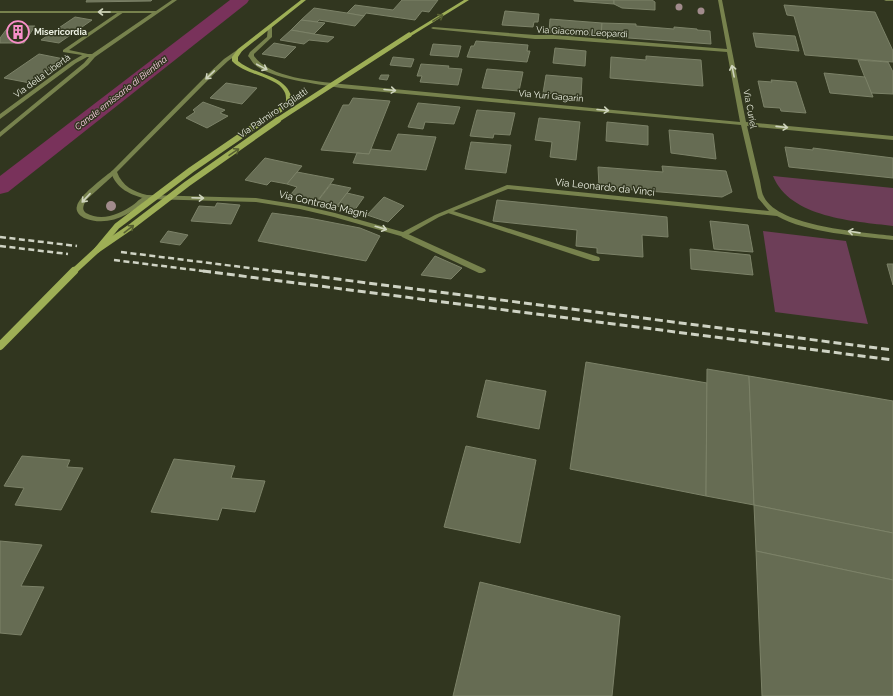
<svg xmlns="http://www.w3.org/2000/svg" width="893" height="696" font-family="Raleway,sans-serif">
<rect width="100%" height="100%" fill="#31361f"/>
<!-- green -->
<g fill="#6d3e58">
<path d="M773,176L893,188V226C854,221 790,218 773,176Z"/>
<path d="M763,231L846,241L868,324L775,312Z"/>
</g>
<g fill="none" stroke-linecap="round" stroke-linejoin="round">
<!-- canal -->
<path fill="#79325b" fill-rule="evenodd" d="M230,0H249L247,3L8,192L0,194V176Z"/>
</g>
<!-- building -->
<g fill="#666c53" stroke="#7c8268">
<path d="M87,0H152L151,1L86,2Z"/>
<path d="M402,0H438L429,12L422,11L415,20L366,13L364,16L347,13L355,5L393,10Z"/>
<path d="M574,0H614V4L574,1Z"/>
<path d="M614,0H652L655,2V10L622,8L614,4Z"/>
<path d="M784,5L875,12L893,51V62L805,55L794,16L787,15Z"/>
<path d="M314,8L347,13L364,16L355,26L319,20L317,22L301,20Z"/>
<path d="M505,11L539,14L538,22H534L533,27L502,25Z"/>
<path d="M75,17L92,20L59,43L41,40Z"/>
<path d="M550,19L602,23L601,36L549,32Z"/>
<path d="M301,20L325,23L314,34L291,30Z"/>
<path d="M602,23L636,24V26L674,29V27L697,29V30L710,31L711,44L601,36Z"/>
<path d="M9,26H35L24,43H0V38Z"/>
<path d="M291,30L314,34L334,37L328,42L309,40L304,44L280,40Z"/>
<path d="M753,33L795,36L799,51L756,47Z"/>
<path d="M476,41L528,45L527,51H530L527,62L467,57L471,46H474Z"/>
<path d="M274,43L296,47L285,58L262,54Z"/>
<path d="M433,44L461,46L458,57L430,55Z"/>
<path d="M555,48L586,51L585,66L553,63Z"/>
<path d="M39,54L64,59L30,83L4,78Z"/>
<path d="M646,56L701,60L703,86L610,78L611,57L646,60Z"/>
<path d="M393,57L414,59L411,67L390,65Z"/>
<path d="M858,60L888,62L893,72V94L871,93Z"/>
<path d="M421,64L449,66L448,68L462,69L458,85L420,82L422,76H417Z"/>
<path d="M487,69L523,72L519,91L482,88Z"/>
<path d="M824,73L865,77L873,97L830,93Z"/>
<path d="M381,75H389L387,80L379,79Z"/>
<path d="M546,75L582,78L581,96L543,93Z"/>
<path d="M771,80L796,82L806,113L781,111L780,108L764,107L758,81L772,82Z"/>
<path d="M226,83L257,88L242,104L210,98Z"/>
<path d="M353,98L390,101L369,154L321,150L343,105H349Z"/>
<path d="M203,102L225,110L220,113L228,116L207,128L186,118L195,112L193,110Z"/>
<path d="M418,103L460,107L454,124L425,122L423,129L408,127Z"/>
<path d="M477,110L515,113L510,135L494,134L493,138L470,136Z"/>
<path d="M539,118L580,122L576,160L550,157L552,142L535,140Z"/>
<path d="M607,122L648,126V145L606,141Z"/>
<path d="M669,130L713,134L716,159L671,153Z"/>
<path d="M398,134L436,137L426,170L353,163L357,153L369,154L371,149L391,151Z"/>
<path d="M471,142L511,145L506,173L465,169Z"/>
<path d="M785,147L813,150V148L893,158V178L789,167Z"/>
<path d="M265,158L302,166L287,184L271,181L267,185L245,180Z"/>
<path d="M662,166L726,171L732,192L722,197L599,187L598,167L663,172Z"/>
<path d="M297,172L334,179L318,200L291,194L297,187L287,184Z"/>
<path d="M331,184L351,188L337,206L317,202Z"/>
<path d="M347,193L364,197L354,211L337,206Z"/>
<path d="M384,197L404,206L388,222L367,215Z"/>
<path d="M497,200L667,217L668,237L642,235L643,257L597,253V248L576,246L577,230L493,221Z"/>
<path d="M217,203L240,205L231,224L191,221L199,206L215,207Z"/>
<path d="M272,213L309,218L360,228L380,236L366,261L258,241Z"/>
<path d="M710,221L748,225L753,252L714,249Z"/>
<path d="M168,231L188,235L180,245L160,242Z"/>
<path d="M690,249L750,255L753,275L691,269Z"/>
<path d="M435,256L462,268L451,279L421,275Z"/>
<path d="M887,264H893V285Z"/>
<path d="M586,362L707,383L706,496L570,469Z"/>
<path d="M707,369L749,376L754,505L706,496Z"/>
<path d="M749,376L893,401V533L754,505Z"/>
<path d="M486,380L546,391L539,429L477,417Z"/>
<path d="M466,446L536,460L520,543L444,527Z"/>
<path d="M22,456L70,460L67,467L83,468L61,510L15,505L24,488L4,486Z"/>
<path d="M174,459L235,466L231,478L265,481L255,512L222,508L218,520L151,512Z"/>
<path d="M754,505L893,533V580L756,551Z"/>
<path d="M0,541L42,545L21,586L44,587L21,635L0,633Z"/>
<path d="M756,551L893,580V696H762Z"/>
<path d="M480,582L620,616L612,696H453Z"/>
</g>
<g fill="none" stroke-linecap="round" stroke-linejoin="round">
<!-- lane -->
<g fill="#77824d" fill-rule="evenodd">
<path d="M884,0H893V1H886Z"/>
<path d="M120,11L124,12L69,50L88,54V56L63,52V50Z"/>
<path d="M114,170L116,171V173L86,200C84,205 81,209 86,213C102,222 120,214 133,205C138,201 143,195 149,196V198C131,214 109,228 84,218C80,216 75,211 77,206C79,196 103,178 112,171Z"/>
<path d="M450,210L599,257L600,259L599,261H593L448,213L447,212Z"/>
<path d="M402,233H406L485,269L486,271L482,273H479L402,237L401,235Z"/>
</g>
<!-- street -->
<g fill="#77824d" fill-rule="evenodd">
<path d="M172,0H177L95,57L88,65L0,137V132L84,63L89,57H87L76,63L0,119V114L72,61L84,54H92L152,13H0V11H156Z"/>
<path d="M718,0H722L746,122L893,136V140L747,126C751,143 755,160 759,177C761,183 761,192 764,197C779,227 863,232 893,236V240C860,236 806,233 777,216L508,189L439,217L404,237L334,217L300,209L256,202L147,199C131,195 116,189 111,172L208,74L224,59L240,48L243,50L242,51L228,61L212,76L117,172C122,186 134,192 147,195L256,198L300,205L335,213L403,232L435,215L507,185L769,211L758,198L741,125L341,88C319,84 270,79 254,64C252,62 250,58 248,56L250,52L267,37L268,27L270,26L272,27V37L254,54V56C270,78 316,81 341,84L740,122L727,52L555,39H535L433,29L431,28L433,27L535,35H555L727,49Z"/>
</g>
<!-- secondary -->
<g fill="#9eaf56" fill-rule="evenodd">
<path d="M301,0H306L242,51L238,57V61C255,76 289,74 292,101L280,112L277,110L286,101C286,97 286,94 284,91C277,77 245,75 232,61V57L238,49Z"/>
<path d="M464,0H469L411,36L407,35Z"/>
</g>
<!-- rail-far1 -->
<g stroke="#cfd3c4" stroke-width="2.5" stroke-dasharray="6 3.5" stroke-linecap="butt">
<path d="M0,237L77,246"/>
<path d="M0,246L68,254"/>
<path d="M121,252L282,272"/>
<path d="M114,260L211,272"/>
</g>
<!-- rail -->
<g stroke="#cfd3c4" stroke-width="3" stroke-dasharray="8 4" stroke-linecap="butt">
<path d="M203,271L893,360"/>
<path d="M274,271L893,350"/>
</g>
<!-- secondary-bridge-far2 -->
<g stroke="#9eaf56" stroke-width="5">
<path d="M263,121L280,110"/>
<path d="M276,121L409,35"/>
</g>
<!-- secondary-bridge-far1 -->
<g stroke="#9eaf56" stroke-width="6">
<path d="M97,250L132,226L187,184L278,120"/>
<path d="M73,272L97,250L117,226L191,170L264,120"/>
</g>
<!-- secondary-bridge -->
<path stroke="#9eaf56" stroke-width="8" d="M0,346L74,271"/>
</g>
<!-- trees -->
<g fill="#a18b8c">
<circle cx="679" cy="7" r="3.5"/>
<circle cx="701" cy="11" r="3.5"/>
<circle cx="111" cy="206" r="5"/>
</g>
<!-- one-way arrows -->
<defs><path id="oneway-shaft" d="M-6 0H5M1.5-3L5.5 0L1.5 3" fill="none" stroke-width="1.6" stroke-linecap="round" stroke-linejoin="round"/></defs>
<g stroke="#cfd4bd">
<use href="#oneway-shaft" transform="translate(104 12) rotate(-180)"/>
<use href="#oneway-shaft" transform="translate(262 67) rotate(28)"/>
<use href="#oneway-shaft" transform="translate(733 71) rotate(-101)"/>
<use href="#oneway-shaft" transform="translate(210 75) rotate(136)"/>
<use href="#oneway-shaft" transform="translate(390 90) rotate(5)"/>
<use href="#oneway-shaft" transform="translate(603 110) rotate(5)"/>
<use href="#oneway-shaft" transform="translate(782 127) rotate(6)"/>
<use href="#oneway-shaft" transform="translate(86 198) rotate(133)"/>
<use href="#oneway-shaft" transform="translate(198 198) rotate(2)"/>
<use href="#oneway-shaft" transform="translate(381 228) rotate(16)"/>
<use href="#oneway-shaft" transform="translate(854 232) rotate(-172)"/>
</g>
<g stroke="#576032">
<use href="#oneway-shaft" transform="translate(438 18) rotate(-32)"/>
<use href="#oneway-shaft" transform="translate(234 152) rotate(-34)"/>
<use href="#oneway-shaft" transform="translate(129 229) rotate(-38)"/>
</g>
<!-- icons -->
<defs>
<g id="building-ring" transform="scale(1.15)"><circle r="9.5" fill="#31361f" stroke="#f98fc9" stroke-width="1.5"/><path d="M-4-6H4V6H1V3H-1V6H-4ZM-2.5-4.3h1.7v1.8h-1.7ZM.8-4.3h1.7v1.8H.8ZM-2.5-1h1.7V.8h-1.7ZM.8-1h1.7V.8H.8Z" fill="#f98fc9"/></g>
</defs>
<g fill-rule="evenodd">
<use href="#building-ring" x="18" y="32"/>
</g>
<g text-anchor="middle" dominant-baseline="central" stroke-width="3" stroke-linejoin="round" paint-order="stroke">
<!-- far-poi labels -->
<g font-size="9" font-weight="bold" fill="#ecf0e2" stroke="#31361f" text-anchor="start">
<text x="34" y="32">Misericordia</text>
</g>
<!-- far-street labels -->
<g font-size="9" fill="#ecf0e2" stroke="#31361f">
<text transform="translate(582 32) rotate(3)">Via Giacomo Leopardi</text>
<text transform="translate(42 76) rotate(-36)">Via della Libertà</text>
<text transform="translate(551 96) rotate(5)">Via Yuri Gagarin</text>
<text transform="translate(750 109) rotate(79)">Via Curiel</text>
<text transform="translate(273 113) rotate(-34)">Via Palmiro Togliatti</text>
</g>
<!-- far-water labels -->
<g font-size="9" font-style="italic" fill="#fdd1e7" stroke="#31361f">
<text transform="translate(121 93) rotate(-38)">Canale emissario di Bientina</text>
</g>
<!-- street labels -->
<g font-size="10" fill="#ecf0e2" stroke="#31361f">
<text transform="translate(605 187) rotate(6)">Via Leonardo da Vinci</text>
<text transform="translate(323 204) rotate(13)">Via Contrada Magni</text>
</g>
</g>
</svg>
